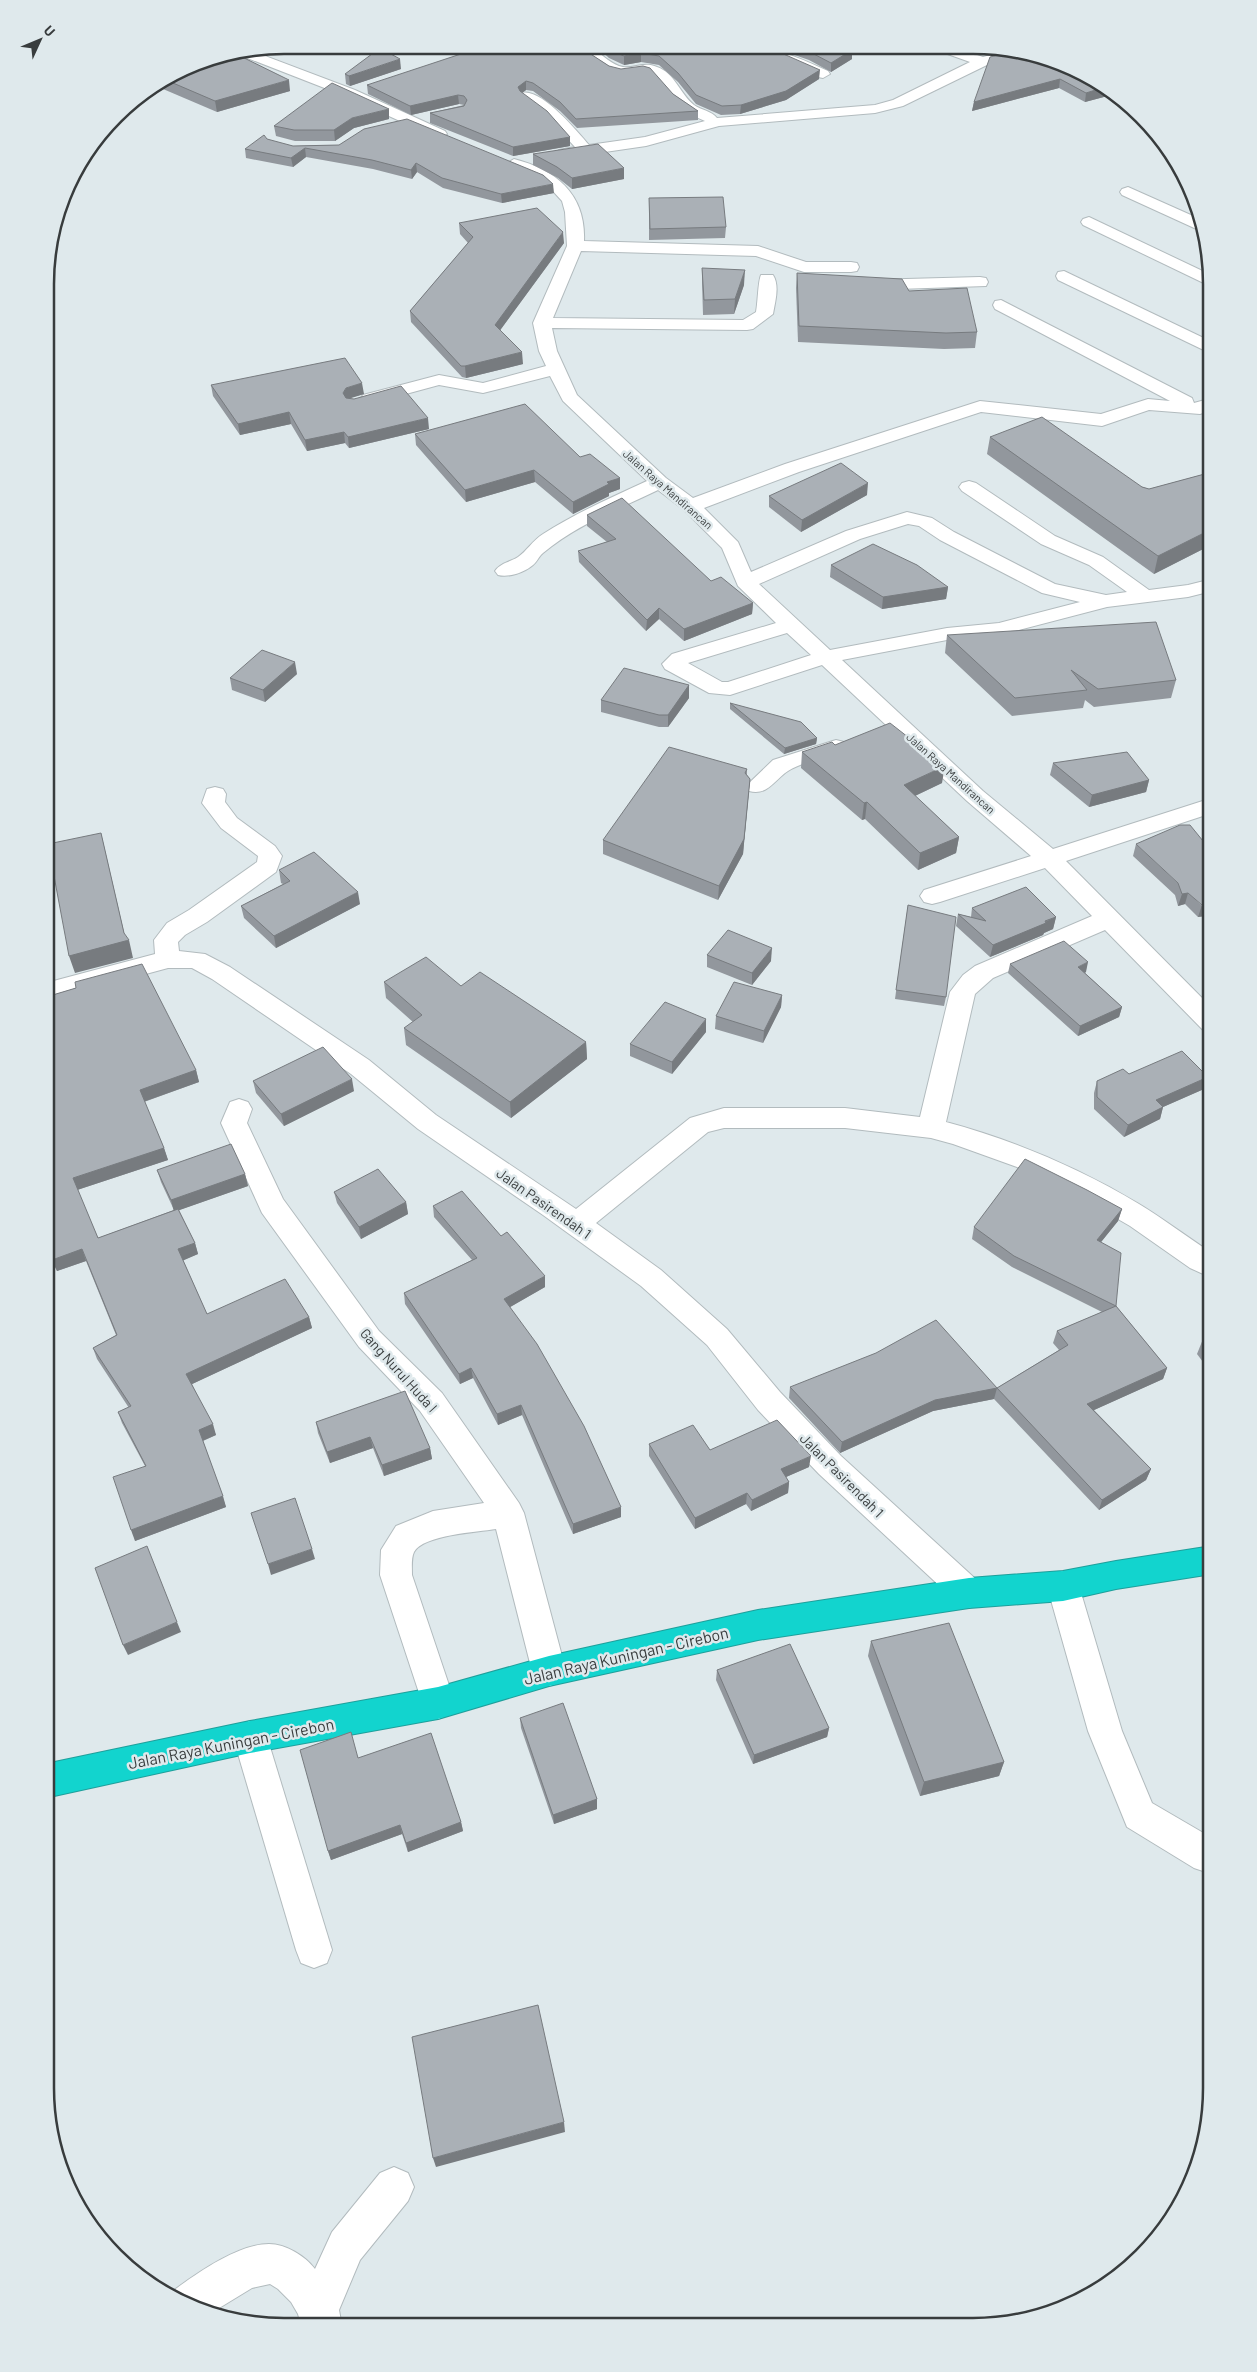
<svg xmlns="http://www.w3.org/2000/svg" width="1257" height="2372" font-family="Barlow,sans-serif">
<rect width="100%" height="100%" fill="#dfe9ec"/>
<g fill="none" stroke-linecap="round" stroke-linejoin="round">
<!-- minor casing -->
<g stroke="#b2bbbe" stroke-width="2">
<g id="minor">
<path d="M581,47H595L594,49C602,55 612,65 623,67C634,69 644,61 657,67C675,73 680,94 694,105C701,110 712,111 717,118L875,105L893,100L970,62L942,52L940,49H960L983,57L1013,49L1030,53L987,65L903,106L875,113L719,126L646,146L564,158L556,153L559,150L575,147L549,119L522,99L520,96L522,93C541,88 577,131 589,145L645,137L705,121C691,115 681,109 670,98C663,90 661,81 651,75C641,69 631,77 621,76C608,75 587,61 579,50Z"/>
<path d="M748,48C778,47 801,59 828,71L830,74L823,78L818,77L779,59L750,51Z"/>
<path d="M252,51L355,90L445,131L447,134L440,138L435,137L345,96L237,54Z"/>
<path d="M514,159C557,170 586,195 584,241L758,246L806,262H851L857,263L859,267L857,271L851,272H804L756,256L581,251L553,318L743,320L756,312C758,302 758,281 761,275H773C780,286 775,302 773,314L753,329L747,330L552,328L557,351L577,395L666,478L693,498L785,464L980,401L1101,414L1148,399L1170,401L995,309L993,305L995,301L1001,300L1192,398L1194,403L1212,398V410L1200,414L1149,410L1102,426L981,412L799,472L704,508L738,542L751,572L846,531L907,512L932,518L954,532L1055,584L1106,595L1127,592L1089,565L1041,544L962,491L959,487L962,483L969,481L976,483L1055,536L1103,557L1149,590L1188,585L1212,579V591L1188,597L1107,607L1000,635L947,640L842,660L983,791L1053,849L1212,798V813L1066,861L1212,1008V1033L1203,1030L1105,930L993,978L975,994L946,1122C1013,1140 1079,1168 1139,1204C1164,1219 1187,1237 1212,1253V1278L1190,1268L1130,1226L1085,1200L1017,1167L953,1144L931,1138L845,1128H724L708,1132L596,1223L661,1270L727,1329L780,1392L841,1456L980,1583L985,1593L980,1603L969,1608L958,1603L819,1474L758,1410L707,1345L641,1286L543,1215L418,1129L351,1074L212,979L192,968H168L46,1001V983L155,954L154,940L167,923L189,910L257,862L258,856L221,828L202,803L207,789L215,787L223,789L226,794L225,802L237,818L275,846L282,856L276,872L207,922L185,935L178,942L179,951L205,954L230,967L369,1060L436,1115L576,1209L690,1118L724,1108H845L920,1117L950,992L963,975L975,966L1092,916L1045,868L940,902L932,904L924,902L920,896L924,890L1031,856L967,801L822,665L730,695L709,693L665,669L662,664L672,654L776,623L738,586L722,548L684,510L658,490C619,509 576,525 543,553C539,556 537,562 533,565C525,572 509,578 498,575L495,571C500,563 510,562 518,557C526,552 533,540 543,534C576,513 612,497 647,481L563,401L550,376L483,393L439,385L369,404L363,403L360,399L363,395L439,375L483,383L546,366L539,351L533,323L567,246L565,212L562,201L551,189L509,167L506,164ZM908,524L919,526L940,540L1042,593L1080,602L999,623L947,628L830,650L759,584L860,539ZM787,633L811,655L728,682H722L688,663Z"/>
<path d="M1128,187L1202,220L1203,232L1122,195L1120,192L1122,189Z"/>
<path d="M1089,217L1211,275L1212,287L1083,225L1081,222L1083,219Z"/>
<path d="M1064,271L1212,342V354L1058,280L1056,276L1058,272Z"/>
<path d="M980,277L986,278L988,282L986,286L869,290L863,289L861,285L863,281L869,280Z"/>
<path d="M836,740L844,742L847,747L844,752C828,757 801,762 788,771C774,780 768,796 749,791L746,786L773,760Z"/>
<path d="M239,1099L248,1102L252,1109L247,1123L283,1199L379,1331L442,1393L519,1503L524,1513L566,1671L561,1682L549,1686L537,1682L532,1671L496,1529C478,1532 423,1535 414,1552C411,1558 412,1568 412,1575L455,1703L450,1714L438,1719L426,1714L380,1575L381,1550L396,1526L433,1511L484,1503L420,1411L359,1347L262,1213L221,1123L230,1102Z"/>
<path d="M1063,1571L1074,1576L1079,1586L1122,1731L1152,1803L1212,1838V1874L1194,1868L1127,1827L1088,1731L1047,1586L1052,1576Z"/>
<path d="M250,1721L262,1726L267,1737L332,1950L327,1963L314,1968L301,1963L296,1950L233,1737L238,1726Z"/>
<path d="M394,2167L408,2173L414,2187L408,2201L360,2260L339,2310L341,2321L339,2325H301L298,2314L291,2302L278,2289L270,2284L252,2288L211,2313L178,2303L170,2297L173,2291C197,2273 238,2244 269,2244C286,2244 305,2256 315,2269L332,2232L380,2173Z"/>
</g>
</g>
<!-- highway casing -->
<g stroke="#1f9f9b" stroke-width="2">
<path id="highway" d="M1212,1546V1574L1116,1589L1063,1601L969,1608L758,1640L549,1686L438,1719L250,1753L45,1798V1764L250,1721L438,1687L549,1656L758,1610L969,1578L1063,1571L1116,1561Z"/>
</g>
<!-- minor -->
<use href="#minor" fill="#fff" fill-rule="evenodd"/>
<!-- highway -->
<use href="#highway" fill="#12d4ce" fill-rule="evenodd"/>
</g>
<!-- wall -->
<g fill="#92979d">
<path d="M597,47L848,48L852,59L831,72L809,60L780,50L766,48L819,79L786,100L740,114L721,115L696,104L678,82L659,65L641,62L624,65L609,58Z"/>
<path d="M966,49H1004L983,55Z"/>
<path d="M1018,50L1115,94L1085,102L1059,88L972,111L974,102Z"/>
<path d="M586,51L609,66L673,94L698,111V120L577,128L560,111L533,91L526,90L522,93L570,137V146L513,156L430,123V113L464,105L459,104L411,115L368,94L367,85Z"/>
<path d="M193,63L290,91L217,112L156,86Z"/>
<path d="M401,69L350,86L346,84L345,74Z"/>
<path d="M389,119L354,128L335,141H295L276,136L274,126Z"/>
<path d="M339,145L554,193L502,203L443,188L417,172L412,179L373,169L306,157L293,167L246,158L245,149L293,146Z"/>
<path d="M533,154L624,179L572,189L558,178L533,165Z"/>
<path d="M649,198L726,227L725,238L649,240Z"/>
<path d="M459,223L564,243L500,330L523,364L466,378L462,377L411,322L410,311L468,243L460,234Z"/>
<path d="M702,268L744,285L734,314L703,315L702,283Z"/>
<path d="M797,273L909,291L977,332L975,348L944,349L798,342L796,288Z"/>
<path d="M211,385L364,394L349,398L429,429L349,448L345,443L307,451L291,424L240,435L213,396Z"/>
<path d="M415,434L580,457L620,478V489L609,493V496L573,514L535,482L466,502L416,445Z"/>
<path d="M990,437L1149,489L1212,472V545H1211L1154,574L987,454Z"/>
<path d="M867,495L801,532L769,507V496Z"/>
<path d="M587,515L753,603L752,614L684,641L659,619L646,631L579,562L578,551L607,542L587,526Z"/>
<path d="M831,565L948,587L946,599L882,609L830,577Z"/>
<path d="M947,635L1176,680L1171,698L1094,707L1085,700L1083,708L1012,716L945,653Z"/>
<path d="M297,674L265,702L232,690L230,678Z"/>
<path d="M689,685V698L668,727H659L601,712V700Z"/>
<path d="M730,703L817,738L816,744L784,754L730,709Z"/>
<path d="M835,745L942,783L915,796L959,837L956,853L918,870L865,819L862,820L801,768L802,752Z"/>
<path d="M1053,763L1149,780L1146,792L1089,807L1050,775Z"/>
<path d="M747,769V775L750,779L743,854L718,900L603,854V840Z"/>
<path d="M1136,844L1212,915L1198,917L1185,904L1178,906L1175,895L1133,856Z"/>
<path d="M279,870L360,904L276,948L244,918L241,906L283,884L281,883Z"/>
<path d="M908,905L946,997L944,1006L895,999Z"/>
<path d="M972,908L1056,917L1053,929L1044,933L1043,935L990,957L956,926L958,914L971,917Z"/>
<path d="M707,955L771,961L752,985L707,967Z"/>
<path d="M1010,964L1086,972L1085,973L1122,1007L1119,1017L1078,1036L1008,973Z"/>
<path d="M384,982L461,986L586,1042L587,1059L511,1118L406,1045L404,1028L413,1022L386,998Z"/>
<path d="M76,988L196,1070L199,1082L144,1102L164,1148L168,1160L77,1190L98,1238L174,1210L161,1182L157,1170L245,1174L248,1186L179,1210L195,1243L198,1254L183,1260L207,1314L309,1317L312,1328L192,1384L216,1435L203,1441L226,1507L135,1541L145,1466L122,1423L118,1412L129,1408L97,1359L93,1348L116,1335L86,1261L57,1271L55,1267L46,1271V997Z"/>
<path d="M782,995L781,1007L763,1043L715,1029L716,1016Z"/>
<path d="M706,1032L672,1074L630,1056V1044Z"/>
<path d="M1129,1074L1208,1077L1204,1089L1163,1107L1160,1119L1124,1137L1094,1109V1093L1097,1081Z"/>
<path d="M253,1081L354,1091L284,1126L256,1093Z"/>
<path d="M334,1192L406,1202L408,1214L361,1239L337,1203Z"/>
<path d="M433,1206L545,1287L510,1307L621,1517L573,1534L522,1415L498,1425L473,1378L460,1384L405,1304L404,1293L472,1260L434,1217Z"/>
<path d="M1122,1209L1118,1221L1101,1242L1116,1306L1167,1368L1163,1379L1094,1410L1151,1469L1146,1480L1099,1510L994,1399L933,1411L840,1453L789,1398L790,1387L997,1388L1059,1350L1053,1343L1057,1331L1102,1312L1012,1267L972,1239L974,1227Z"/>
<path d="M1212,1336V1374L1197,1354L1203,1339Z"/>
<path d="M316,1422L430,1448L432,1459L384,1476L373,1448L330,1463L318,1433Z"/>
<path d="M649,1444L710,1450L809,1467L786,1477L789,1482L788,1493L751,1511L746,1504L695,1529L649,1456Z"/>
<path d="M871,1641L1004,1762L999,1776L920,1796L868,1656Z"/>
<path d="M717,1670L829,1728L827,1737L753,1764L716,1680Z"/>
<path d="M520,1718L597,1799V1809L554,1824L521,1728Z"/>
<path d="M358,1758L461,1822L463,1831L408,1852L402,1834L331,1860L328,1851Z"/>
</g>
<!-- shaded-wall -->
<g fill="#777b7f">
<path d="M984,49H1004L983,55Z"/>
<path d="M852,50V59L831,72V63Z"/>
<path d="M641,53V62L624,65V56Z"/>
<path d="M400,59L401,69L350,86L349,76Z"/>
<path d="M820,70L819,79L786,100L740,114L741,105Z"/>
<path d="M1060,79L1059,88L972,111L974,102Z"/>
<path d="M289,80L290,91L217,112L215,101Z"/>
<path d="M526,81V90L518,96V87Z"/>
<path d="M1105,87L1115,94L1085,102L1086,93Z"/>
<path d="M458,95L459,104L411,115L410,106Z"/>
<path d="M389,109V119L354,128L335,141L334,130L352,118Z"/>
<path d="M570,137V146L513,156V147Z"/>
<path d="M305,148L306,157L293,167L291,158Z"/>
<path d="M416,163L417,172L412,179L411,170Z"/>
<path d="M624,168V179L572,189V178Z"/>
<path d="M553,184L554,193L502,203L501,194Z"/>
<path d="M563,232L564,243L496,336L495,325Z"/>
<path d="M745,270L744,285L734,314L735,299Z"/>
<path d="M522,352L523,364L466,378L465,366Z"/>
<path d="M362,383L364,394L348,399L344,404L343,393L346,388Z"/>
<path d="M289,412L291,424L240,435L238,424Z"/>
<path d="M428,418L429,429L349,448L348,437Z"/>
<path d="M344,432L345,443L307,451L305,440Z"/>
<path d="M534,470L535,482L466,502L465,490Z"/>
<path d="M620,478V489L609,493V496L573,514V502L607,482Z"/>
<path d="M868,483L867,495L801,532L802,520Z"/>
<path d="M1212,529V541L1211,545L1154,574L1158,556Z"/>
<path d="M948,587L946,599L882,609L883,597Z"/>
<path d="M753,603L752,614L684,641V629Z"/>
<path d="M659,608V619L646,631L647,620Z"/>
<path d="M295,662L297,674L265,702L263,690Z"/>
<path d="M689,685V698L668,727V715Z"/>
<path d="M817,738L816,744L784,754L785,748Z"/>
<path d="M945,766L942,783L902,802L904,785Z"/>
<path d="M750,779L743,854L718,900L719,886Z"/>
<path d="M1149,780L1146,792L1089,807L1092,795Z"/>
<path d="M867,802L865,819L862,820L864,803Z"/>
<path d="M101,833L126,941L129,940L133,958L75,973L69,956Z"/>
<path d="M959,837L956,853L918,870L920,853Z"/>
<path d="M358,892L360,904L276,948L274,936Z"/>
<path d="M1188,893L1185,904L1178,906L1182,894Z"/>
<path d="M1212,904V915L1198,917L1202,905Z"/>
<path d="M1056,917L1053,929L1044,933L1043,935L990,957L993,945Z"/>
<path d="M772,948L771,961L752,985V973Z"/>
<path d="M1088,962L1086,972L1076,977L1078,967Z"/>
<path d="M782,995L781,1007L763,1043L764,1031Z"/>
<path d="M1122,1007L1119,1017L1078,1036L1080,1026Z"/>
<path d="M706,1019V1032L672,1074V1062Z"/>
<path d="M586,1042L587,1059L511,1118L510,1102Z"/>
<path d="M196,1070L199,1082L143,1102L140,1090Z"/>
<path d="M1208,1077L1204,1089L1163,1107L1160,1119L1124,1137L1128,1125L1156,1100Z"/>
<path d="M352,1079L354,1091L284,1126L281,1114Z"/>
<path d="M164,1148L168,1160L77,1190L73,1178Z"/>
<path d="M245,1174L248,1186L174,1212L171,1200Z"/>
<path d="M406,1202L408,1214L361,1239L359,1227Z"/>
<path d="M1122,1209L1118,1221L1093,1252L1097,1240Z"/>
<path d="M195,1243L198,1254L182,1261L178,1249Z"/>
<path d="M82,1249L86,1261L57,1271L52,1260Z"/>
<path d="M51,1256L55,1267L46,1271V1257Z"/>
<path d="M545,1276V1287L505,1310L504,1299Z"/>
<path d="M309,1317L312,1328L190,1385L186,1374Z"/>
<path d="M471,1368L473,1378L460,1384L459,1374Z"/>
<path d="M1167,1368L1163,1379L1083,1415L1087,1404Z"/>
<path d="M997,1388L994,1399L933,1411L840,1453L842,1442L935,1400Z"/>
<path d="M521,1405L522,1415L498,1425L497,1414Z"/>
<path d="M213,1424L216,1435L202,1441L199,1430Z"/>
<path d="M370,1437L373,1448L330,1463L327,1452Z"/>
<path d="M430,1448L432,1459L384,1476L382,1465Z"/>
<path d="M811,1456L809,1467L779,1480L781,1469Z"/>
<path d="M1151,1469L1146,1480L1099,1510L1102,1500Z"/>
<path d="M789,1482L788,1493L751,1511L752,1500Z"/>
<path d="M747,1493L746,1504L695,1529V1518Z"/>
<path d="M223,1496L226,1507L135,1541L131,1530Z"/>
<path d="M621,1507V1517L573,1534V1524Z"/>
<path d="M312,1549L315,1559L271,1575L268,1564Z"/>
<path d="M177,1622L181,1632L128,1655L123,1645Z"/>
<path d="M829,1728L827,1737L753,1764L754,1755Z"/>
<path d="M1004,1762L999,1776L920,1796L924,1782Z"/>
<path d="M597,1799V1809L554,1824L553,1815Z"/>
<path d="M461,1822L463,1831L408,1852L406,1843Z"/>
<path d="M400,1825L402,1834L331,1860L328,1851Z"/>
<path d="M564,2122L565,2132L436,2167L433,2158Z"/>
</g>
<!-- building -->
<g fill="#aab0b6" stroke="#777b7f">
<path d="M485,46L582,47L586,51L609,66L621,69L643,66L650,68L673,94L698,111L576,119L560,102L533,83L526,81L518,87L520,91L547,111L570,137L513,147L430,113L464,106L467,100L464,96L458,95L410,106L367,85Z"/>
<path d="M606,47L764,48L779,52L820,70L786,91L741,105L722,106L696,95L678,73L659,56L641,53L624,56L609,50Z"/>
<path d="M380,48L400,59L349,76L345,74Z"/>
<path d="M800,48H848L852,50L831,63L810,52Z"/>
<path d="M1018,50L1079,70L1105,87L1086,93L1060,79L974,102L990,57Z"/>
<path d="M236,54L289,80L215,101L166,80L193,63Z"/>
<path d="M332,83L389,109L352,118L334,130H294L274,126Z"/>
<path d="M407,119L543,175L553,184L501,194L442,178L416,163L411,170L372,160L305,148L291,158L245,149L264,135L267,139L293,146L339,145L364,129Z"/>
<path d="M598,144L624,168L572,178L557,167L533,154Z"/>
<path d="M723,197L726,227L650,229L649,198Z"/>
<path d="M537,208L563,232L495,325L522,352L465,366H461L410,311L473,237L459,223Z"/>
<path d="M702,268L745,270L735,299L704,300Z"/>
<path d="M797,273L902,279L909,291L967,288L977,332L946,333L799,326Z"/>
<path d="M345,358L362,383L346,388L343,393L346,398L354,399L401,386L428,418L348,437L344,432L305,440L289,412L238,424L211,385Z"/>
<path d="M525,404L580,457L590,454L620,478L607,482L609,484L573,502L534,470L465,490L415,434Z"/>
<path d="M1042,417L1142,487L1149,489L1212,472V529L1158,556L990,437Z"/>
<path d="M841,463L868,483L802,520L769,496Z"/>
<path d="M622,498L711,581L721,577L753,603L684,629L659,608L647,620L578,551L616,539L587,515Z"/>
<path d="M873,544L917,565L948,587L883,597L831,565Z"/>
<path d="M1156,622L1176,680L1098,689L1071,670L1087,690L1015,698L947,635Z"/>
<path d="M262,650L295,662L263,690L230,678Z"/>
<path d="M624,668L689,685L668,715H659L601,700Z"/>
<path d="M730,703L801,722L817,738L785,748Z"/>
<path d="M890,723L945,766L904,785L959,837L920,853L867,802L864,803L802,752L832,742L835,745Z"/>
<path d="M669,747L747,769L745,773L750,779L744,839L719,886L603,840Z"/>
<path d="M1127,752L1149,780L1092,795L1053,763Z"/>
<path d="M1180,825H1190L1212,852V904L1202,905L1188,893L1182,894L1178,883L1136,844Z"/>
<path d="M101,833L124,933L129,940L69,956L48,844Z"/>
<path d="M314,852L358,892L274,936L241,906L290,881L279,870Z"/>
<path d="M1026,887L1056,917L1045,921L1046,923L993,945L958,914L986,921L972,908Z"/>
<path d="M908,905L956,917L946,997L896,990Z"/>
<path d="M728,930L772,948L752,973L707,955Z"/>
<path d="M1064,941L1088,962L1078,967L1122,1007L1080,1026L1010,964Z"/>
<path d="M426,957L461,986L480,972L586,1042L510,1102L404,1028L422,1015L384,982Z"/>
<path d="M142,964L196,1070L140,1090L164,1148L73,1178L98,1238L178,1209L195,1243L178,1249L207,1314L285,1279L309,1317L186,1374L213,1424L199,1430L223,1496L131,1530L113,1477L146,1466L118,1412L131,1406L93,1348L117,1335L82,1249L52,1260L51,1256L46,1257V997L76,988L75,982Z"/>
<path d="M734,982L782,995L764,1031L716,1016Z"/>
<path d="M665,1002L706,1019L672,1062L630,1044Z"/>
<path d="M323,1047L352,1079L281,1114L253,1081Z"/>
<path d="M1182,1051L1208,1077L1156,1100L1163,1107L1128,1125L1097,1097V1081L1123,1069L1129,1074Z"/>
<path d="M231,1144L245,1174L171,1200L157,1170Z"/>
<path d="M1025,1159L1087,1190L1122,1209L1097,1240L1121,1253L1116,1306L1014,1256L974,1227Z"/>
<path d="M378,1169L406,1202L359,1227L334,1192Z"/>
<path d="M462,1191L501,1236L507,1232L545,1276L504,1299L537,1344L584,1426L621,1507L573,1524L521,1405L497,1414L471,1368L459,1374L404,1293L477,1258L433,1206Z"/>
<path d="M1116,1306L1167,1368L1087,1404L1151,1469L1102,1500L997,1388L1068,1345L1057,1331Z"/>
<path d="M936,1320L997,1388L935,1400L842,1442L790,1387L876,1353Z"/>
<path d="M1212,1336V1351L1203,1339Z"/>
<path d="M405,1391L430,1448L382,1465L370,1437L327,1452L316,1422Z"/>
<path d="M777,1420L811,1456L781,1469L789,1482L752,1500L747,1493L695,1518L649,1444L693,1425L710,1450Z"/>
<path d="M295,1498L312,1549L268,1564L251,1513Z"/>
<path d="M147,1546L177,1622L123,1645L95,1568Z"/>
<path d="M949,1623L1004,1762L924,1782L871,1641Z"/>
<path d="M790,1644L829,1728L754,1755L717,1670Z"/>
<path d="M563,1703L597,1799L553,1815L520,1718Z"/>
<path d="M351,1732L358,1758L431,1733L461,1822L406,1843L400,1825L328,1851L300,1750Z"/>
<path d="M538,2005L564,2122L433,2158L412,2037Z"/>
</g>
<g text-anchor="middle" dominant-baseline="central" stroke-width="5" stroke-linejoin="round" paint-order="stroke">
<!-- far-street labels -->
<g font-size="11" fill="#383c3d" stroke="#dfe9ec">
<text transform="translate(668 489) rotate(41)">Jalan Raya Mandirancan</text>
<text transform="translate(951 773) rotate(42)">Jalan Raya Mandirancan</text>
</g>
<!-- street labels -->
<g font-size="14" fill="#383c3d" stroke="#dfe9ec">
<text transform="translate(544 1203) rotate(35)">Jalan Pasirendah 1</text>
<text transform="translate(399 1370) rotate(48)">Gang Nurul Huda I</text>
<text transform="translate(842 1475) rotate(45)">Jalan Pasirendah 1</text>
</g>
<!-- near-street labels -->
<g font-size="16" fill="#383c3d" stroke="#dfe9ec">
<text transform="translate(626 1655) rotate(-13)">Jalan Raya Kuningan - Cirebon</text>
<text transform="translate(231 1743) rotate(-11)">Jalan Raya Kuningan - Cirebon</text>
</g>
</g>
<!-- crop -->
<path d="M0 0H1257V2372H0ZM284 54H973A230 230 0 0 1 1203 284V2088A230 230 0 0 1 973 2318H284A230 230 0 0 1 54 2088V284A230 230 0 0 1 284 54Z" fill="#dfe9ec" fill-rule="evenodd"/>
<path fill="none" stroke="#383c3d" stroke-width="2.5" d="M284 54H973A230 230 0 0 1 1203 284V2088A230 230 0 0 1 973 2318H284A230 230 0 0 1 54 2088V284A230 230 0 0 1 284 54Z"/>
<!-- north arrow -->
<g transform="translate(40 40) rotate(46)" stroke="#dfe9ec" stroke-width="4" paint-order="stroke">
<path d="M0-4L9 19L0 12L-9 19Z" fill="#383c3d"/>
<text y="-8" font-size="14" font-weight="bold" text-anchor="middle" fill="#383c3d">U</text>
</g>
</svg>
